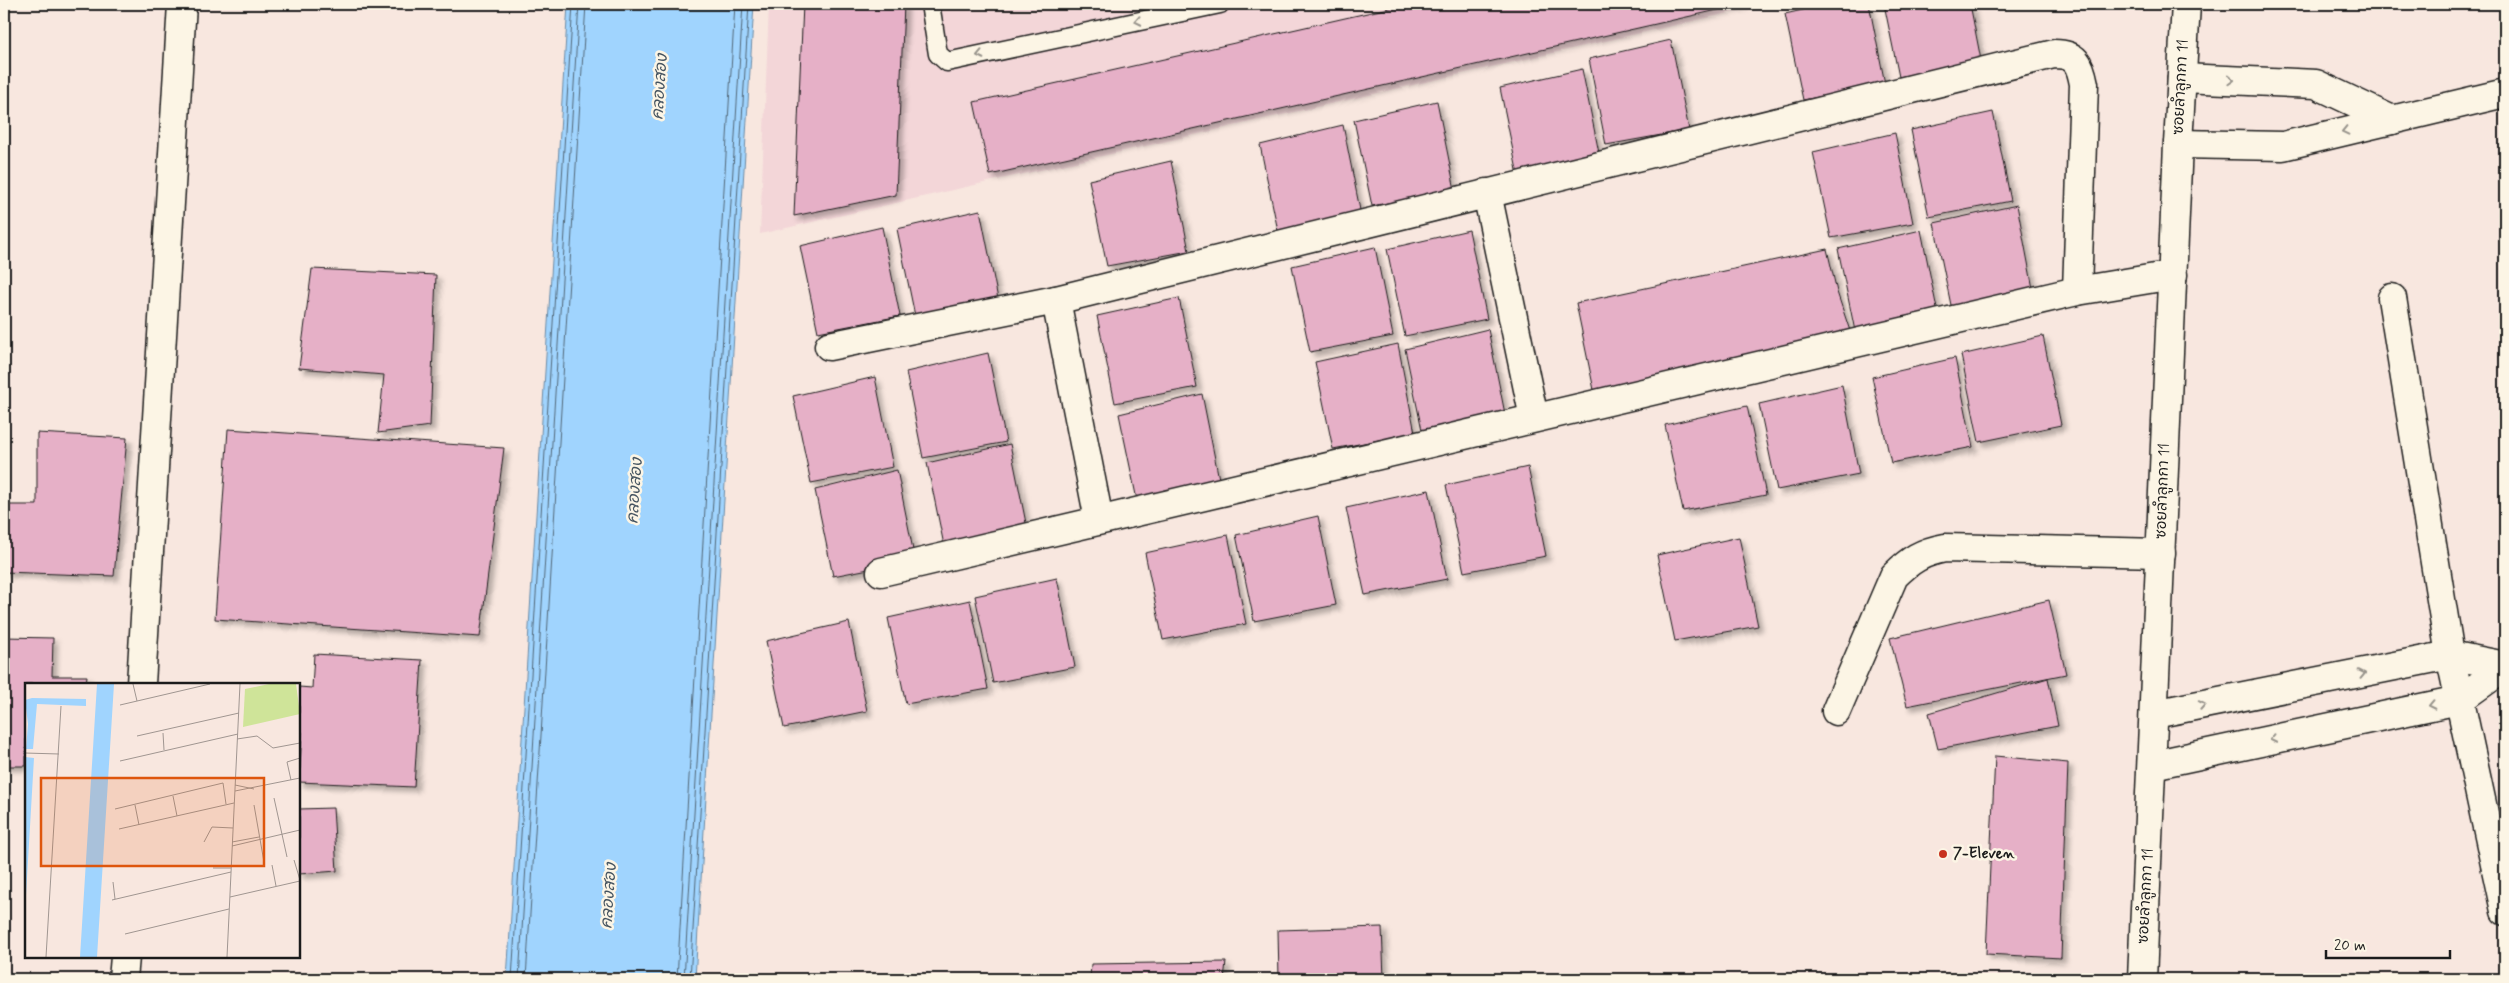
<svg xmlns="http://www.w3.org/2000/svg" width="2509" height="983" font-family="Mynerve,'Playpen Sans Thai',sans-serif">
<defs>
<filter id="shadow"><feDropShadow dx="4.5" dy="4.5" stdDeviation="2.5" flood-color="#0004"/></filter>
</defs>
<rect width="100%" height="100%" fill="#f8e7df"/>
<filter id="ink" filterUnits="userSpaceOnUse"><feTurbulence type="fractalNoise" baseFrequency=".02" numOctaves="2"/><feDisplacementMap in="SourceGraphic" scale="10" xChannelSelector="R" yChannelSelector="G"/><feConvolveMatrix kernelMatrix="1 2 1 2 8 2 1 2 1" color-interpolation-filters="sRGB"/></filter>
<g filter="url(#ink)">
<!-- built -->
<path fill="#f3d6d8" d="M769,4H1768L760,234Z"/>
<!-- water -->
<path fill="#a0d4fe" stroke="#6b8aa4" d="M568,4H754L695,979H507Z"/>
<g fill="none" stroke-linecap="round" stroke-linejoin="round">
<!-- shore -->
<g stroke="#516676" stroke-width="1">
<path d="M512,979L573,4"/>
<path d="M519,979L579,4"/>
<path d="M526,979L586,4"/>
<path d="M677,979L735,4"/>
<path d="M684,979L743,4"/>
<path d="M690,979L749,4"/>
</g>
</g>
<!-- building -->
<g fill="#e6b0c7" stroke="#1c1c1c" filter="url(#shadow)">
<path d="M803,4H904L896,195L794,216Z"/>
<path d="M1407,4H1744L990,175L974,102Z"/>
<path d="M1829,4H1869L1885,84L1803,100L1785,14Z"/>
<path d="M1884,4H1970L1981,60L1899,77Z"/>
<path d="M1671,40L1689,130L1606,145L1589,59Z"/>
<path d="M1582,69L1600,158L1518,175L1500,88Z"/>
<path d="M1437,101L1455,190L1372,206L1354,120Z"/>
<path d="M1993,112L2011,201L1929,217L1911,130Z"/>
<path d="M1343,125L1361,215L1278,231L1260,145Z"/>
<path d="M1895,133L1913,223L1831,238L1813,152Z"/>
<path d="M1171,161L1189,251L1107,266L1089,180Z"/>
<path d="M2017,205L2034,294L1952,310L1934,223Z"/>
<path d="M980,210L998,299L915,316L897,229Z"/>
<path d="M882,227L900,316L818,332L800,246Z"/>
<path d="M1469,230L1487,319L1405,336L1387,249Z"/>
<path d="M1921,230L1939,319L1856,336L1838,249Z"/>
<path d="M1375,247L1393,336L1310,352L1292,266Z"/>
<path d="M1827,249L1837,292L1850,331L1594,390L1576,303Z"/>
<path d="M312,269L436,275L430,426L378,433L384,375L299,368Z"/>
<path d="M1179,298L1197,387L1115,403L1097,316Z"/>
<path d="M1488,329L1506,419L1423,435L1405,349Z"/>
<path d="M2043,336L2061,425L1979,442L1961,355Z"/>
<path d="M1398,344L1415,433L1333,449L1315,362Z"/>
<path d="M988,353L1006,442L923,458L906,372Z"/>
<path d="M1955,358L1973,447L1891,463L1872,377Z"/>
<path d="M875,377L893,467L811,483L793,396Z"/>
<path d="M1842,385L1859,474L1777,490L1759,404Z"/>
<path d="M1202,394L1220,484L1137,500L1119,414Z"/>
<path d="M1747,406L1766,495L1683,511L1665,425Z"/>
<path d="M228,429L504,448L480,637L215,619Z"/>
<path d="M37,433L127,438L114,576L4,572V505H37Z"/>
<path d="M1010,444L1028,533L945,550L927,463Z"/>
<path d="M1528,467L1546,556L1464,572L1446,485Z"/>
<path d="M897,470L915,560L833,576L815,490Z"/>
<path d="M1429,490L1447,579L1365,595L1346,508Z"/>
<path d="M1318,516L1336,605L1254,621L1236,535Z"/>
<path d="M1228,535L1246,624L1163,640L1145,553Z"/>
<path d="M1739,537L1758,626L1675,641L1657,555Z"/>
<path d="M1057,578L1075,667L993,683L975,596Z"/>
<path d="M970,600L988,689L906,704L888,618Z"/>
<path d="M2049,600L2066,674L1907,706L1890,638Z"/>
<path d="M849,622L867,711L784,728L766,641Z"/>
<path d="M4,637L53,638L52,676H87L86,684H26V766H4Z"/>
<path d="M314,654L422,660L414,787L299,782L302,732H299V687L312,688Z"/>
<path d="M2048,678L2058,726L1938,749L1929,713Z"/>
<path d="M1995,756L2068,763L2061,958L1986,954Z"/>
<path d="M333,808L337,871L299,874V809Z"/>
<path d="M1382,927L1384,979H1279L1278,930Z"/>
<path d="M1226,962L1224,979H1090L1091,964Z"/>
</g>
<g fill="none" stroke-linecap="round" stroke-linejoin="round">
<!-- service casing -->
<g stroke="#1c1c1c" stroke-width="21">
<path id="service" d="M930,4L938,54L947,62L1220,4"/>
</g>
<!-- minor casing -->
<g stroke="#1c1c1c" stroke-width="31">
<g id="minor">
<path d="M2182,78L2316,84L2392,120"/>
<path d="M2178,144L2283,146L2505,93"/>
<path d="M1487,193L1534,418"/>
<path d="M2392,298L2450,655L2505,911"/>
<path d="M1056,300L1099,520"/>
<path d="M829,346L1056,300L2054,54C2076,54 2080,63 2084,84L2077,291"/>
<path d="M881,572L2077,291L2173,275"/>
<path d="M141,684L182,4"/>
<path d="M1836,711L1894,576C1910,560 1922,552 1945,548L2161,553"/>
<path d="M2154,714L2450,655L2505,666"/>
<path d="M2152,765L2459,700L2505,667"/>
<path d="M123,979L125,957"/>
</g>
</g>
<!-- tertiary casing -->
<g stroke="#1c1c1c" stroke-width="31">
<path id="tertiary" d="M2142,979L2178,144L2186,4"/>
</g>
<!-- service -->
<use href="#service" stroke="#fcf5e5" stroke-width="18"/>
<!-- minor -->
<use href="#minor" stroke="#fcf5e5" stroke-width="28"/>
<!-- tertiary -->
<use href="#tertiary" stroke="#fcf5e5" stroke-width="28"/>
</g>
<!-- one-way arrows -->
<defs><path id="oneway-chevron" d="M-2-3.5L2.5 0L-2 3.5" fill="none" stroke-width="1.6" stroke-linecap="round" stroke-linejoin="round" transform="scale(1.25)"/></defs>
<g stroke="#97938b">
<use href="#oneway-chevron" transform="translate(1138 21) rotate(168)"/>
<use href="#oneway-chevron" transform="translate(980 55) rotate(168)"/>
<use href="#oneway-chevron" transform="translate(2231 80) rotate(2)"/>
<use href="#oneway-chevron" transform="translate(2345 131) rotate(167)"/>
<use href="#oneway-chevron" transform="translate(2362 674) rotate(-12)"/>
<use href="#oneway-chevron" transform="translate(2202 705) rotate(-11)"/>
<use href="#oneway-chevron" transform="translate(2432 705) rotate(168)"/>
<use href="#oneway-chevron" transform="translate(2273 739) rotate(168)"/>
</g>
</g>
<!-- markers -->
<circle fill="#c8321e" stroke="#fcf5e5" stroke-width="2" cx="1943" cy="854" r="5"/>
<g text-anchor="middle" dominant-baseline="central" stroke-width="5" stroke-linejoin="round" paint-order="stroke">
<!-- street labels -->
<g font-size="15" fill="#1c1c1c" stroke="#fcf5e5">
<text transform="translate(2181 87) rotate(-87)">ซอยลำลูกกา 11</text>
<text transform="translate(2163 491) rotate(-88)">ซอยลำลูกกา 11</text>
<text transform="translate(2146 896) rotate(-87)">ซอยลำลูกกา 11</text>
</g>
<!-- poi labels -->
<g font-size="15" font-weight="bold" fill="#1c1c1c" stroke="#fcf5e5" text-anchor="start">
<text x="1953" y="854">7-Eleven</text>
</g>
<!-- water labels -->
<g font-size="16" font-style="italic" fill="#445360" stroke="#fcf5e5">
<text transform="translate(660 87) rotate(-86)">คลองสอง</text>
<text transform="translate(635 491) rotate(-86)">คลองสอง</text>
<text transform="translate(609 896) rotate(-86)">คลองสอง</text>
</g>
</g>
<!-- overview -->
<g transform="translate(25 683)">
<rect width="275" height="275" fill="#f8e7df"/>
<path d="M244,1H271L275,31L218,44L220,6Z" fill="#cfe499"/>
<path d="M72,1H89L72,274H55ZM7,15L61,16V23L12,21L8,66H1L3,41L0,17ZM0,74L9,75L0,229Z" fill="#a0d4fe"/>
<path fill="none" stroke="#a09691" stroke-width="1" d="M108,1L112,18M95,22L185,1M138,50L139,67M112,53L214,30M212,56L232,53L248,65L275,60M0,70L34,71M95,78L213,51M266,97L262,79L275,75M210,102L229,106M210,108L275,95M148,113L152,133M249,115L262,174M110,122L114,142M229,122L239,179M90,126L198,100L201,121M94,146L209,120M179,159L187,144L208,145M207,159L234,154M207,163L275,147M269,177L275,197M247,182L251,203M188,185H206M88,199L90,216M205,214L275,198M87,217L206,189M100,251L204,226M21,274L36,23M202,274L215,1"/>
<path fill="#de560d" fill-opacity="0.15" stroke="#de560d" stroke-width="2.5" d="M16,95H239V183H16Z"/>
<rect width="275" height="275" fill="none" stroke="#1c1c1c" stroke-width="2.5"/>
</g>
<!-- margin -->
<rect width="2509" height="983" fill="none" stroke="#fcf5e5" stroke-width="20"/>
<rect x="10" y="10" width="2489" height="963" fill="none" stroke="#1c1c1c" stroke-width="2" filter="url(#ink)"/>
<!-- scale -->
<path d="M2326 950v8h124v-8" fill="none" stroke="#1c1c1c" stroke-width="2.5"/>
<text x="2334" y="950" font-size="15" fill="#1c1c1c" stroke="#fcf5e5" stroke-width="4" paint-order="stroke">20 m</text>
</svg>
